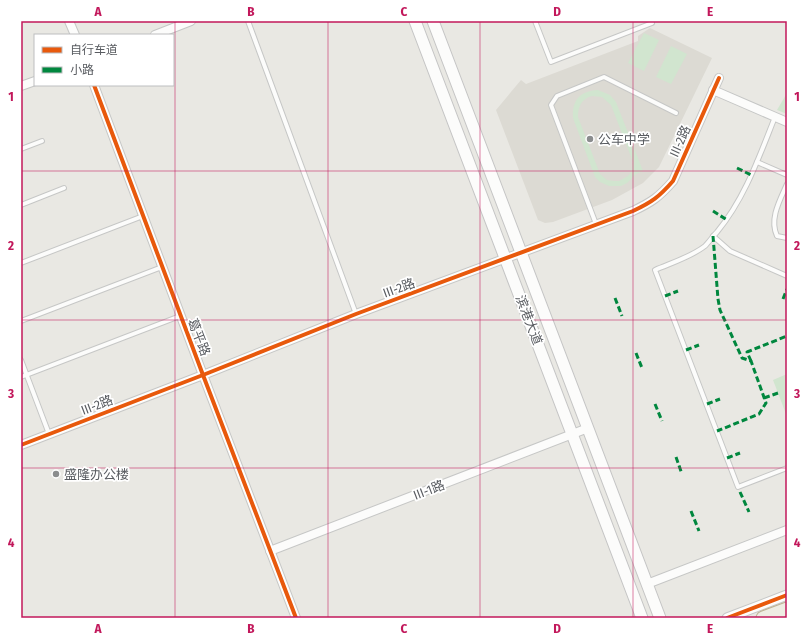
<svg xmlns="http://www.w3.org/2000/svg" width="808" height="639" font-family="'Fira Sans Condensed','Noto Sans SC',sans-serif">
<rect width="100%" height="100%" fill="#e9e8e3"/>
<!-- education -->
<path fill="#dcdad3" d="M650,28L712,58L659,167L643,183L612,200L553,222L545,223L538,220L496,110L521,80L526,84L638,41V36Z"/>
<!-- green -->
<g fill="#d1e5cf" fill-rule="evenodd">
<path d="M644,33L659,40L644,71L628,63Z"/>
<path d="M671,46L687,54L671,84L656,77Z"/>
<path d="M598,90L610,95L616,102L643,171L636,174L627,183L621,186H609L600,182L595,177L573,118C572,101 579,91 598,90ZM592,96L602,97L611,105L633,162L631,172L628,176L619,181H614L607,180L600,174L578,117C578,107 581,99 592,96Z"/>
<path d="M787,93V114L777,110Z"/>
<path d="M787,374V413L786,414L773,380Z"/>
</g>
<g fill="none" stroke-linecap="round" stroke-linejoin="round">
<!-- service casing -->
<g stroke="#c6c7c6" stroke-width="6">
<g id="service">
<path d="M248,21L356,314"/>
<path d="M535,21L551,62L652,23L651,21"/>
<path d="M775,117C759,157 745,198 717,232C713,236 709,242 705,246C691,257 671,263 655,270L738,487L787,468"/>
<path d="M21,149L42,141"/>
<path d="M757,162L787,175"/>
<path d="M787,184C780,200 769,219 777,236L787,238"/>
<path d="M21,205L64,188"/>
<path d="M596,224L551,105L557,96L604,77L676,113"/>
<path d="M713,236L730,251L787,276"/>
<path d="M21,263L143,216"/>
<path d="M21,321L162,267"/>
<path d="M21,360L49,434"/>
<path d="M21,377L180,316"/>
</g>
</g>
<!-- minor casing -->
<g stroke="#c6c7c6" stroke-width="10">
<g id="minor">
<path d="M69,21L75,35"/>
<path d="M155,35L191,21"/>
<path d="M94,85L203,375L296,618"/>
<path d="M21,86L35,81"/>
<path d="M713,90L787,122"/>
<path d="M21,445L203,375L356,314L633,211C652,202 659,197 673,181L719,78"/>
<path d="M270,551L588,428"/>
<path d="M647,584L787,530"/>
</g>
</g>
<!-- tertiary casing -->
<g stroke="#c6c7c6" stroke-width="11">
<path id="tertiary" d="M727,618L787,595"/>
</g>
<!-- secondary casing -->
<g stroke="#c5c5c5" stroke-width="13">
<g id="secondary">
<path d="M415,21L642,618"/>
<path d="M433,21L660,618"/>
</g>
</g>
<!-- trunk casing -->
<g stroke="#beb293" stroke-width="15">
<path id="trunk" d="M763,618L787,609"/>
</g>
<!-- service -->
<use href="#service" stroke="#fcfcfb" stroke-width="4"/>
<!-- minor -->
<use href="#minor" stroke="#fcfcfb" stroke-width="8"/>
<!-- tertiary -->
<use href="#tertiary" stroke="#fcfcfb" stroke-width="9"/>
<!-- secondary -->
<use href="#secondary" stroke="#fcfcfb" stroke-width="11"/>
<!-- trunk -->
<use href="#trunk" stroke="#eeede3" stroke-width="13"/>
<!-- quiet -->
<g stroke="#00873e" stroke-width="3" stroke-dasharray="6 3" stroke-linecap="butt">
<path d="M737,168L751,175"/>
<path d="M713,211L727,220"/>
<path d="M713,236L718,299L720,310L742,358L751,361L766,403L759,414L717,431"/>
<path d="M665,296L678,291"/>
<path d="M615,298L622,316"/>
<path d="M783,299L787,289"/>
<path d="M686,350L699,345"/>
<path d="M636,353L642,368"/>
<path d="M751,361L747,352L787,336"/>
<path d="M764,398L778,393"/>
<path d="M655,404L662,421"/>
<path d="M707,404L720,399"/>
<path d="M676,457L682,474"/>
<path d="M727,458L740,453"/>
<path d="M740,492L749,512"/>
<path d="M691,511L699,531"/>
</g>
<!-- cycleway casing -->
<g stroke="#fff" stroke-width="6">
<g id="cycleway">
<path d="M94,85L203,375L296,618"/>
<path d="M21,445L203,375L356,314L633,211C652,202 659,197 673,181L719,78"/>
<path d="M727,618L787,595"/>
</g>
</g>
<!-- cycleway -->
<use href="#cycleway" stroke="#e8590c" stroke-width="4"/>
</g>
<!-- grid -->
<path fill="none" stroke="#c2185b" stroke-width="1" stroke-opacity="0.55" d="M175,21V618M328,21V618M480,21V618M633,21V618M21,171H787M21,320H787M21,468H787"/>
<!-- markers -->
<g fill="#8b8d8e" stroke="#fff" stroke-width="1.5">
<circle cx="590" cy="139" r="4"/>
<circle cx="56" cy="474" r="4"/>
</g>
<g text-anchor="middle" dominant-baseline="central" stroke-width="3.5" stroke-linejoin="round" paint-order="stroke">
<!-- poi labels -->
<g font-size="13" fill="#595c61" stroke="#fff" text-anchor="start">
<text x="598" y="139">公车中学</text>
<text x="64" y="474">盛隆办公楼</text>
</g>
<!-- street labels -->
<g font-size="13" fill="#595c61" stroke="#fff">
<text transform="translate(680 141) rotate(-66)">III-2路</text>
<text transform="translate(399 288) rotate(-20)">III-2路</text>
<text transform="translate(529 320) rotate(69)">滨港大道</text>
<text transform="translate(199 337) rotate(69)">葛平路</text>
<text transform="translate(97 405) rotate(-21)">III-2路</text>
<text transform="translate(429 490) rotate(-21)">III-1路</text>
</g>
</g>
<!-- border -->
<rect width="808" height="639" fill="none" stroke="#ffffff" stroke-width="44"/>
<!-- legend -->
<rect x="34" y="34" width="140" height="52" fill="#ffffff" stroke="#bdbec0"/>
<rect x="42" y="47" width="20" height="6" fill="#e8590c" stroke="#bdbec0"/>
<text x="70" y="54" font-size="12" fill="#595c61">自行车道</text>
<rect x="42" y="67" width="20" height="6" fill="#00873e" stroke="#bdbec0"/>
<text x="70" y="74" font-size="12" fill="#595c61">小路</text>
<rect x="22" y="22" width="764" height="595" fill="none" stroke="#c2185b" stroke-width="1.5"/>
<g font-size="13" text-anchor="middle" font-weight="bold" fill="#c2185b">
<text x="98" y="16">A</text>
<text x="251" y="16">B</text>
<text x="404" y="16">C</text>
<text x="557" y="16">D</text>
<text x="710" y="16">E</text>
<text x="11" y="101">1</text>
<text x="797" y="101">1</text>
<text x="11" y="250">2</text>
<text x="797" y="250">2</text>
<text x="11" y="398">3</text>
<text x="797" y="398">3</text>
<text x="11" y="547">4</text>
<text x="797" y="547">4</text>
<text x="98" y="633">A</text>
<text x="251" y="633">B</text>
<text x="404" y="633">C</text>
<text x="557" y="633">D</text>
<text x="710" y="633">E</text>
</g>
</svg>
